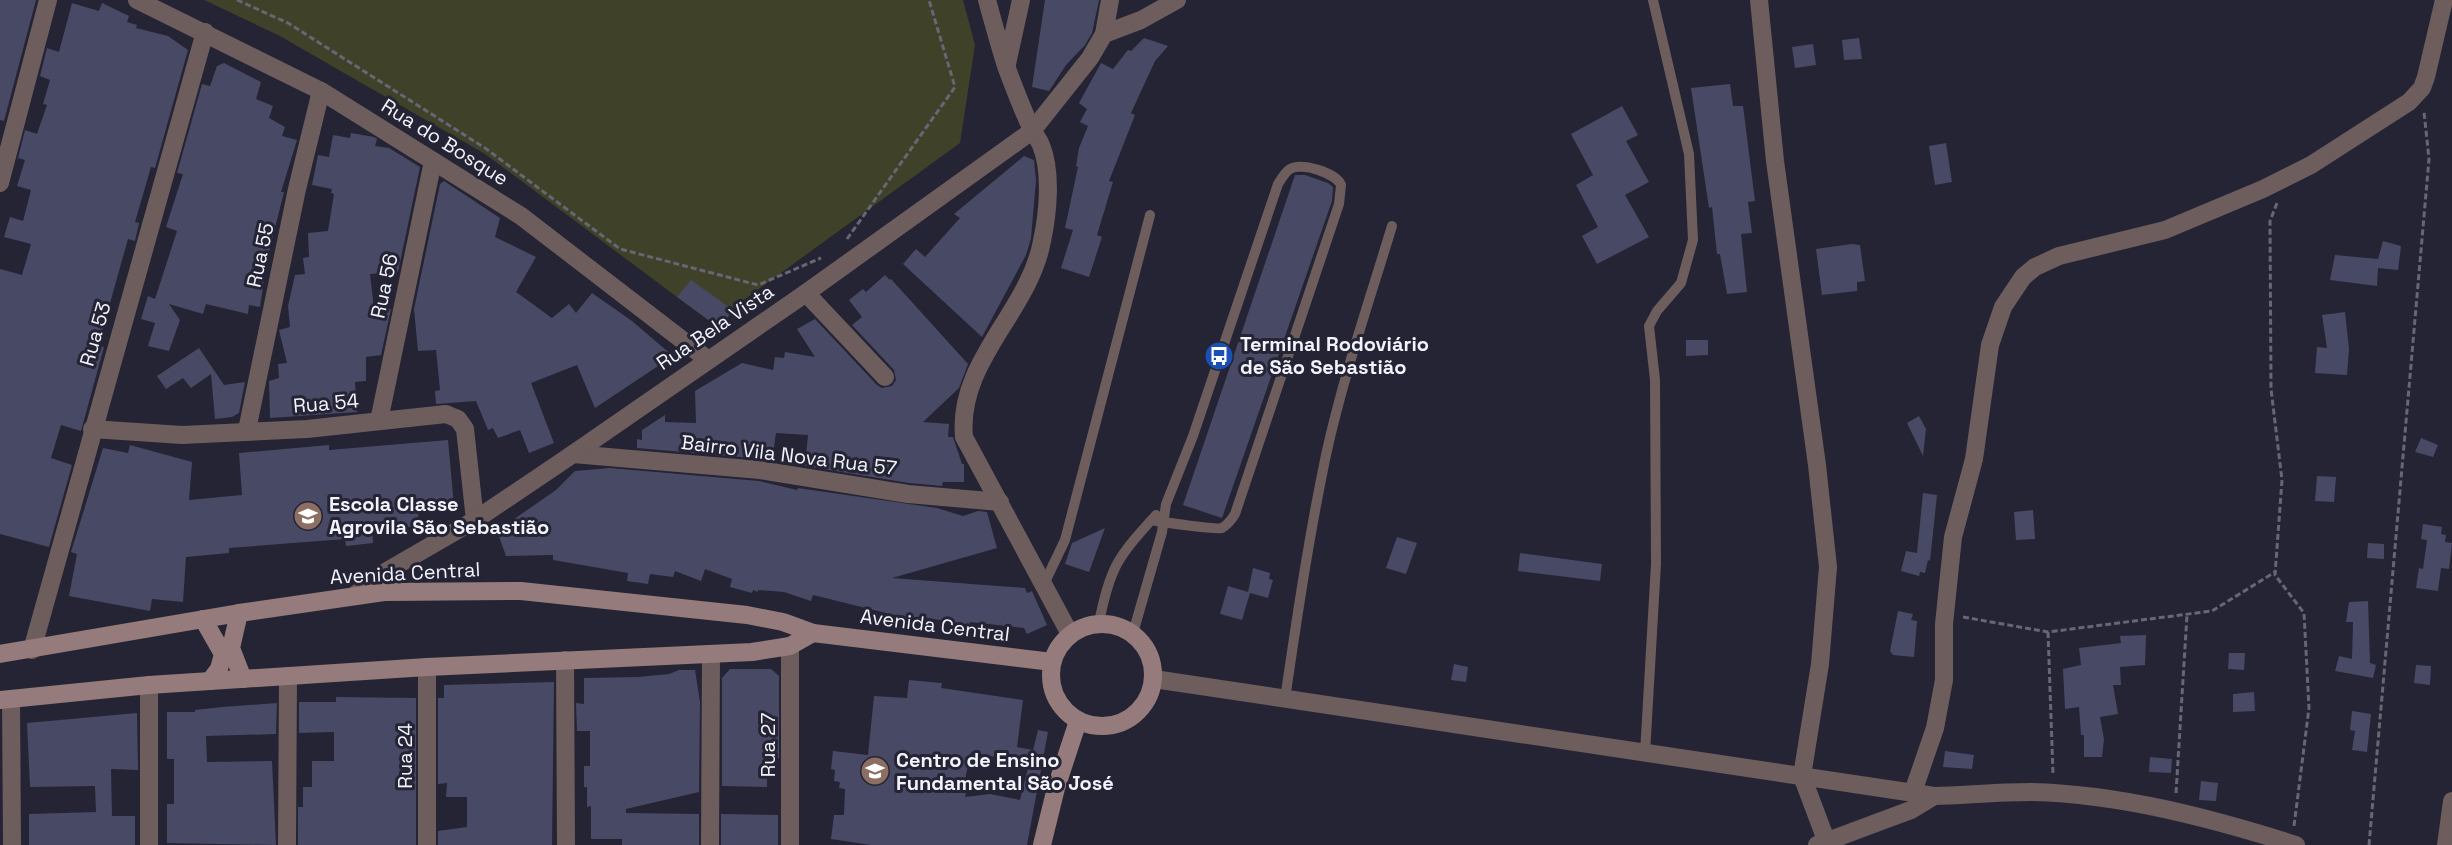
<svg xmlns="http://www.w3.org/2000/svg" width="2452" height="845" font-family="'Space Grotesk',sans-serif">
<rect width="100%" height="100%" fill="#242434"/>
<!-- green -->
<path fill="#3f4128" d="M204,0H963L975,45L960,143L712,323L485,154L278,35Z"/>
<!-- building -->
<g fill="#484965" fill-rule="evenodd">
<path d="M0,0H36L4,121L0,120Z"/>
<path d="M1045,0H1099L1092,33L1085,45L1066,65L1049,91L1032,87Z"/>
<path d="M72,3L99,11L102,3L129,16L127,22L137,25L136,28L168,36L188,50L155,168L151,167L135,222L139,223L135,241L128,239L98,346L104,347L81,431L61,425L51,458L72,465L49,547L0,534V269L22,275L31,244L4,237L10,217L23,221L31,190L17,186L25,160L18,158L25,130L37,134L47,105L43,104L50,80L40,76L47,48L59,52Z"/>
<path d="M1144,38L1168,46L1155,61L1131,113L1135,115L1109,181L1113,182L1097,235L1102,237L1089,277L1061,268L1073,230L1065,228L1078,167L1076,166L1079,148L1088,126L1080,122L1087,109L1079,103L1101,63L1113,69L1128,50L1131,51Z"/>
<path d="M1859,38L1862,59L1844,60L1842,40Z"/>
<path d="M1813,44L1816,65L1795,68L1792,47Z"/>
<path d="M224,63L261,82L256,99L273,106L269,118L285,127L282,136L297,140L281,192H284L267,260L260,307L249,305L248,314L206,304L203,314L169,304L180,320L169,351L148,346L155,323L141,319L148,296L155,299L177,231L166,227L183,174L177,173L202,84L210,86L217,66Z"/>
<path d="M1730,84L1733,106H1743L1755,201L1748,202L1752,233L1741,234L1747,292L1727,294L1720,254H1717L1712,207L1709,208L1691,88Z"/>
<path d="M1622,106L1638,135L1626,141L1649,182L1625,195L1649,237L1597,264L1582,236L1598,227L1576,185L1593,175L1571,134Z"/>
<path d="M351,133L374,137L377,139L375,146L389,148L420,167L398,272L370,274L374,308L391,309L381,355L366,357V381L355,382L357,412L270,418L269,381L279,378L278,364L287,363L279,330L290,327L288,306L295,275L305,274L303,258L309,257L308,233L328,231L334,194L331,193L332,189L312,185L318,155L329,157L333,135L350,138Z"/>
<path d="M1946,143L1952,182L1935,185L1929,146Z"/>
<path d="M1024,156L1034,160L1036,180L1031,238L1026,255L982,337L903,264L916,249L925,257L960,218L954,214Z"/>
<path d="M1295,175H1305L1328,183L1333,187L1332,201L1222,518L1183,505Z"/>
<path d="M444,181L500,218L495,237L536,257L516,292L552,318L569,304L576,313L592,293L632,321L673,356L595,408L577,365L531,383L554,443L529,453L520,430L498,438L493,428L488,430L476,401L436,404L435,391L440,390L436,350L418,351L414,309L440,184Z"/>
<path d="M2383,241L2401,246L2398,270L2378,268L2377,286L2330,280L2335,255L2378,259Z"/>
<path d="M1852,244L1860,245L1865,281L1857,282V291L1822,295L1816,249Z"/>
<path d="M885,275L890,280L891,279L968,364L959,388L923,422L949,424L948,437H953L962,464H964V482H943L942,486L909,483L805,466L808,435L776,433L773,454L767,453L765,459L637,448V439L642,440V430L665,415V422L696,423L695,391L742,363L773,370L775,357L784,358L785,352L815,357L797,329L815,319L877,385L882,388L892,386L896,380L894,370L852,325L862,317L849,300L863,289L866,292Z"/>
<path d="M691,280L733,310L720,328L677,297Z"/>
<path d="M2345,312L2349,349L2347,375L2315,373L2317,347L2327,348L2322,315Z"/>
<path d="M1686,340H1708V355L1686,356Z"/>
<path d="M199,348L224,385L245,382L239,413L232,417L215,419L211,374L191,388L183,378L166,389L157,376Z"/>
<path d="M1919,416L1926,429L1923,456L1907,423Z"/>
<path d="M2421,438L2438,445L2433,457L2415,452Z"/>
<path d="M448,440L454,506L418,510L419,526L372,530L373,543L346,546L345,539L229,548V553L186,557L183,602L152,599L150,611L69,596L77,554L71,552L103,448L128,453L130,445L192,462L189,500L242,495L239,453L329,445V450Z"/>
<path d="M610,468L759,481L797,490L798,488L937,508L963,516L978,511L987,512L997,548L892,578L1025,588L1027,593L1032,591L1047,625L1027,634L1024,628L970,622V625L922,617L920,625L894,615L813,595L811,601L784,592L758,590V592L753,590L752,593L730,587L732,579L705,569L701,581L675,571L673,577L650,574L648,584L627,581L628,573L553,560V555L506,556L497,531L556,490L575,471Z"/>
<path d="M2317,476L2336,477L2334,502L2315,501Z"/>
<path d="M1923,493L1937,495L1930,561L1928,560L1925,573L1920,572L1919,576L1901,571L1906,551L1917,553Z"/>
<path d="M2033,510L2035,539L2016,540L2014,512Z"/>
<path d="M2423,524L2442,527L2441,534L2446,535L2445,542L2452,543L2449,569L2441,568L2438,591L2416,588L2419,568L2423,569L2427,540L2421,539Z"/>
<path d="M1105,528L1089,572L1065,564L1072,543Z"/>
<path d="M1397,537L1417,543L1406,574L1386,568Z"/>
<path d="M2368,543L2384,544V559L2367,558Z"/>
<path d="M1520,553L1602,564L1600,581L1518,571Z"/>
<path d="M1253,568L1270,573L1269,579L1273,580L1268,598L1250,593L1242,620L1220,614L1228,586L1248,592Z"/>
<path d="M2368,601L2370,663L2376,665L2373,678L2335,671L2339,656L2352,659L2353,622H2346L2349,602Z"/>
<path d="M1898,611L1913,614L1911,620L1917,621L1914,657L1893,655L1890,651Z"/>
<path d="M2146,635L2145,665L2120,667L2121,685H2113L2118,714L2100,717L2104,739L2102,757H2084V735H2081L2079,707L2065,709L2063,669L2081,665L2079,648L2121,643L2120,636Z"/>
<path d="M2229,653H2245L2244,670L2228,669Z"/>
<path d="M1454,664L1468,667L1466,682L1451,680Z"/>
<path d="M2416,665L2431,666L2430,685L2414,683Z"/>
<path d="M730,669H771L779,676V758H767V787L722,786V678Z"/>
<path d="M679,670H695L700,702L699,792L626,809V813L699,814V845H622V839H591V806L587,807V787H584V766H590V731H577L576,703L584,704V678L638,677L669,674Z"/>
<path d="M909,680L942,683L941,688L1023,700L1017,747L1033,750L1038,730L1048,732L1027,845H871L831,839L834,815H844L845,789L839,788L840,782L834,781L835,770L831,769L833,751L868,755L874,696L907,698ZM971,752L1029,764L1020,800L990,794L965,797L967,789L963,788Z"/>
<path d="M554,682L552,845H438V831L467,827V797H446L447,783L438,784V698H444V685Z"/>
<path d="M2254,692L2255,711L2233,712V694Z"/>
<path d="M336,697L416,698V845H298V807H303V787H312V761H334V732L299,733V702H336Z"/>
<path d="M277,703L276,734L206,736L207,762L272,761L276,845L167,843V804H174V759H167V712H195V710L222,707Z"/>
<path d="M2352,711L2371,714L2367,752L2352,750L2355,731L2350,730Z"/>
<path d="M137,713L138,770L111,769L112,816H135V845H29V814L96,812L95,786L30,787L27,723Z"/>
<path d="M1945,751L1974,755L1972,769L1943,767Z"/>
<path d="M2150,757L2172,759L2171,773L2149,772Z"/>
<path d="M2201,781L2218,783L2216,801L2199,800Z"/>
<path d="M721,814L778,815V845H721Z"/>
</g>
<g fill="none" stroke-linecap="round" stroke-linejoin="round">
<!-- path -->
<g stroke="#666674" stroke-width="3" stroke-dasharray="6 3" stroke-linecap="butt">
<path d="M237,0L288,23L485,148L620,249L758,285L821,258"/>
<path d="M2277,203L2270,221L2271,389L2282,480L2275,575L2304,613L2309,708L2294,826"/>
<path d="M847,239L955,87L929,0"/>
<path d="M1963,617L2048,632L2212,611L2275,572"/>
<path d="M2048,632L2053,774"/>
<path d="M2176,793L2187,615"/>
<path d="M2369,845L2429,159L2424,112"/>
</g>
<!-- lane -->
<g stroke="#6d5d5d" stroke-width="10">
<path d="M1044,584L1065,540L1150,215"/>
<path d="M1099,623C1110,566 1118,557 1156,515"/>
<path d="M1133,633L1162,532L1166,504L1193,436L1278,184C1282,178 1285,172 1290,169C1302,162 1336,173 1341,185L1339,204L1235,514C1232,519 1227,525 1222,528C1217,530 1161,522 1152,520"/>
<path d="M1285,699C1297,617 1309,536 1326,455C1343,377 1369,302 1392,226"/>
<path d="M1645,753L1656,564L1655,380L1649,326L1657,311L1681,283L1693,240L1689,154L1653,0"/>
</g>
<!-- street -->
<g stroke="#6d5d5d" stroke-width="18">
<path d="M137,0L321,91L521,216L707,359"/>
<path d="M987,0C993,22 999,44 1006,66C1014,87 1022,109 1032,130C1035,135 1039,140 1041,145C1052,172 1048,213 1042,241C1029,312 957,361 964,437L1070,634"/>
<path d="M1759,0L1775,161L1817,465L1828,567L1820,664L1802,776L1826,840"/>
<path d="M1104,34L1141,20L1177,0"/>
<path d="M1007,64L1021,0"/>
<path d="M0,183L48,0"/>
<path d="M806,293L885,377"/>
<path d="M379,421L433,161"/>
<path d="M92,429L182,435L307,429L446,414L458,419L465,429L475,520"/>
<path d="M247,430L297,189L321,91"/>
<path d="M573,454L760,470L908,494L1000,502"/>
<path d="M355,595L387,571L475,520L573,454L806,293L1032,131L1090,58L1104,34L1110,0"/>
<path d="M790,646V845"/>
<path d="M32,650L205,32"/>
<path d="M565,660L566,845"/>
<path d="M427,667V845"/>
<path d="M1154,679L1934,796C1966,795 1999,792 2031,792C2120,794 2211,818 2296,845"/>
<path d="M11,699L12,845"/>
<path d="M1913,792L1935,728L1944,680V624L1953,537L1974,459L1990,345L2003,307L2023,277L2035,267L2059,256L2165,230L2263,189L2311,165L2409,102L2422,88L2426,77L2444,0"/>
<path d="M149,845V685"/>
<path d="M287,845L288,676"/>
<path d="M710,845L711,655"/>
<path d="M1817,845L1911,810L1934,796"/>
<path d="M2446,845L2452,801"/>
</g>
<!-- secondary -->
<g stroke="#957b7b" stroke-width="18">
<path d="M239,613L231,648L243,679"/>
<path d="M203,619L223,654L219,669L210,681"/>
<circle cx="1102" cy="675" r="51"/>
<path d="M0,654L239,613L384,592L521,591L747,615L783,622L813,633L1052,662"/>
<path d="M0,700L149,685L427,667L752,652L790,646L813,633"/>
<path d="M1042,845L1056,788L1078,721"/>
</g>
</g>
<!-- icons -->
<defs>
<g id="bus-disc" transform="scale(1.5)"><circle r="9.5" fill="#1a4fb4" stroke="#242434"/><path d="M-5-6H5V4H4V6H2V4H-2V6H-4V4H-5ZM-3.5-4V0h7V-4ZM-3.5 1.2v1.5H-2V1.2ZM2 1.2v1.5H3.5V1.2Z" fill="#fff"/></g>
<g id="school-disc" transform="scale(1.5)"><circle r="9.5" fill="#8d6e63" stroke="#242434"/><path d="M0-5L7-2L0 1L-7-2ZM-4 1L0 2.5L4 1V4Q0 6-4 4Z" fill="#fff"/></g>
</defs>
<g fill-rule="evenodd">
<use href="#bus-disc" x="1219" y="356"/>
<use href="#school-disc" x="308" y="516"/>
<use href="#school-disc" x="875" y="771"/>
</g>
<g text-anchor="middle" dominant-baseline="central" stroke-width="6" stroke-linejoin="round" paint-order="stroke">
<!-- street labels -->
<g font-size="20" fill="#f3f3fe" stroke="#242434">
<text transform="translate(445 142) rotate(32)">Rua do Bosque</text>
<text transform="translate(260 255) rotate(-78)">Rua 55</text>
<text transform="translate(384 286) rotate(-78)">Rua 56</text>
<text transform="translate(715 327) rotate(-34)">Rua Bela Vista</text>
<text transform="translate(95 334) rotate(-74)">Rua 53</text>
<text transform="translate(326 403) rotate(-5)">Rua 54</text>
<text transform="translate(789 455) rotate(7)">Bairro Vila Nova Rua 57</text>
<text transform="translate(405 573) rotate(-3)">Avenida Central</text>
<text transform="translate(935 625) rotate(7)">Avenida Central</text>
<text transform="translate(768 745) rotate(-90)">Rua 27</text>
<text transform="translate(405 756) rotate(-90)">Rua 24</text>
</g>
<!-- poi labels -->
<g font-size="20" font-weight="bold" fill="#f3f3fe" stroke="#242434" text-anchor="start">
<text x="1240" y="344">Terminal Rodoviário<tspan x="1240" dy="23">de São Sebastião</tspan></text>
<text x="329" y="504">Escola Classe<tspan x="329" dy="23">Agrovila São Sebastião</tspan></text>
<text x="896" y="760">Centro de Ensino<tspan x="896" dy="23">Fundamental São José</tspan></text>
</g>
</g>
</svg>
